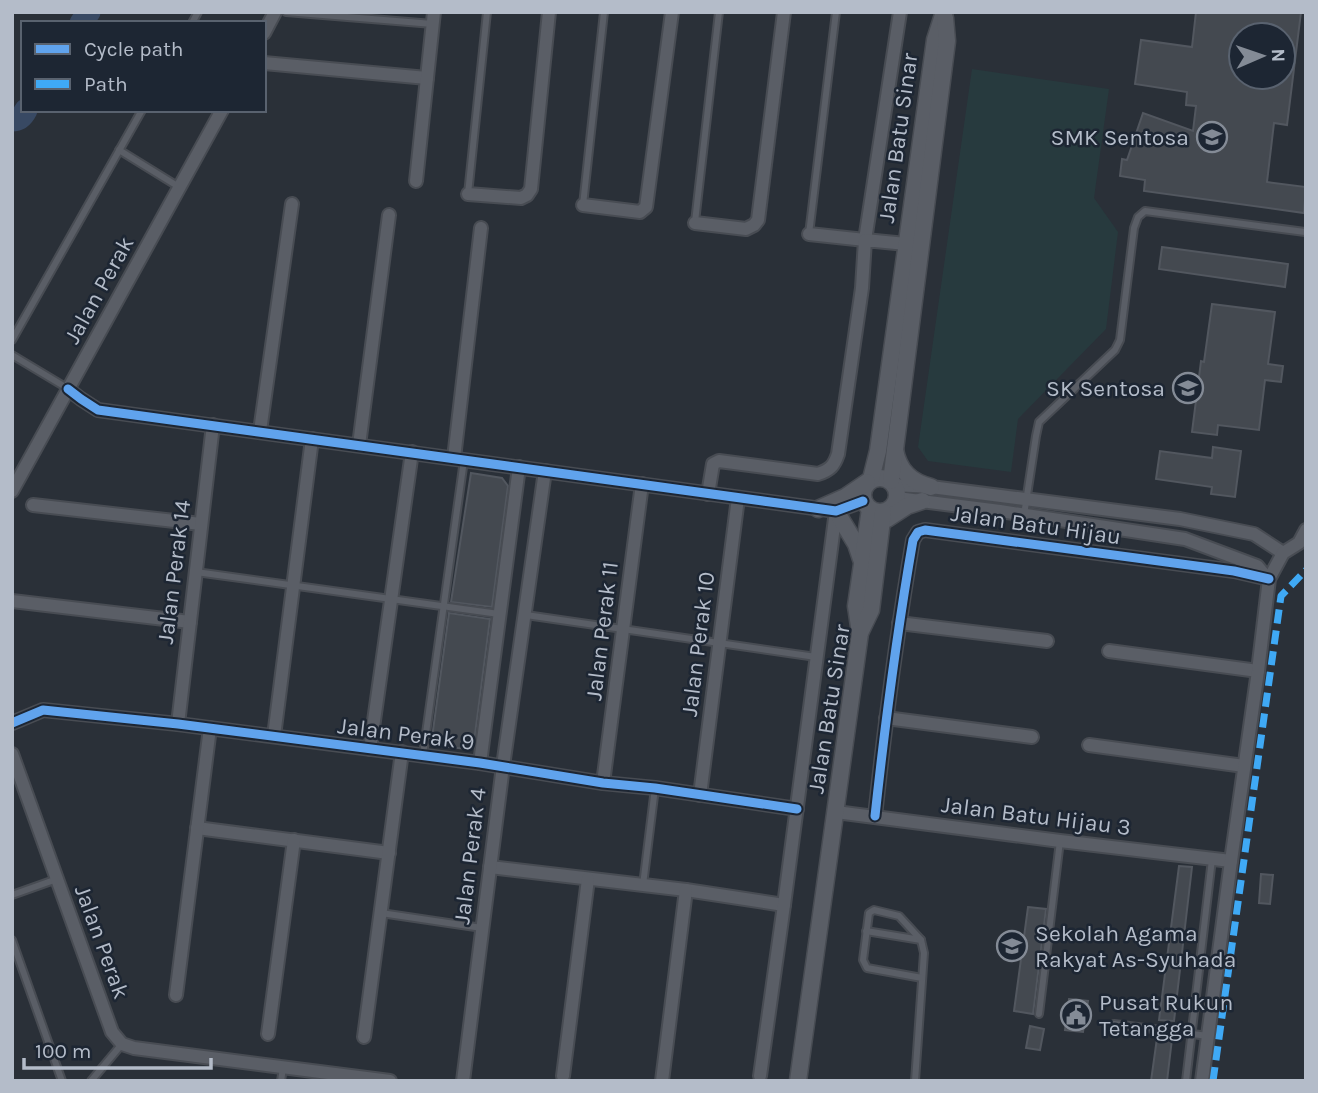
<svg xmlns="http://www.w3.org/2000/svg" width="1318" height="1093" font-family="Karla,sans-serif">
<rect width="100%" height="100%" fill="#2a3038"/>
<!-- park -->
<path fill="#273a3e" d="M972,69L1109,89L1094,198L1118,232L1106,329L1018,419L1011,472L928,461L918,447Z"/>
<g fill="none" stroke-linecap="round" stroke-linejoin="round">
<!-- river -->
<g stroke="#384963" stroke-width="23">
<path d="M81,23L89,12"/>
<path d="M12,120C19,120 23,116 26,110"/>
</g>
</g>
<!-- building -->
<g fill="#444950" stroke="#52575f" stroke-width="2" fill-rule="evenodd">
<path d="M1196,12H1301L1287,125L1274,123L1267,182L1306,187L1304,213L1144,191L1145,180L1120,176L1122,159L1127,160L1143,113L1193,131L1196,106L1186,105L1187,92L1135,84L1141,40L1192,47ZM1241,35H1283V77H1241Z"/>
<path d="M1162,247L1288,264L1285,287L1159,269Z"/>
<path d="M1212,304L1275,312L1268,364L1283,366L1281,382L1265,380L1259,430L1218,425L1217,435L1192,432L1201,361L1204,362Z"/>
<path d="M1213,447L1241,451L1235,497L1211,494L1212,487L1156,479L1160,451L1212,458Z"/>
<path d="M471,473L502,478L508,486L492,607L451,602Z"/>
<path d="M449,613L490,619L474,742L467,749L431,745Z"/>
<path d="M1179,866L1192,867L1174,1021L1159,1020Z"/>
<path d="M1261,874L1273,875L1270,904L1259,903Z"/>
<path d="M1028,907L1046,909L1033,1014L1014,1011Z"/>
<path d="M1069,999L1088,1001L1083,1032L1065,1030Z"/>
<path d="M1030,1026L1044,1029L1040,1050L1026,1048Z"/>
<path d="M1157,1038L1172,1039L1167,1081H1151Z"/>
</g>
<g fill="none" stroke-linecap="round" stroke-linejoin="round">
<!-- service casing -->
<g stroke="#484c53" stroke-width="10">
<g id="service">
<path d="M286,12L433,24"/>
<path d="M192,23L198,12"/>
<path d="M119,150L179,187"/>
<path d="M468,194L487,12"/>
<path d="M583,205L604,12"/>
<path d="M695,222L719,12"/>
<path d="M809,234L836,12"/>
<path d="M12,340L142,110"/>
<path d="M12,355L67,388"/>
<path d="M1024,515L1036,436L1039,422L1115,350L1120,340L1134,228L1138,217L1145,211L1305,232"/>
<path d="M196,572L499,614"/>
<path d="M526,615L816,657"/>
<path d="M423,755L464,460"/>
<path d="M643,885L655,788"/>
<path d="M12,895L57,879"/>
<path d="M381,913L482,928"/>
<path d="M866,931L921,940L924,953L915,1081"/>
<path d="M12,940L62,1081"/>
<path d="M921,940L899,916L874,910L869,913L863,960L867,968L922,978"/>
<path d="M1039,1014L1060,841"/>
<path d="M1114,1024L1208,1036"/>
<path d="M91,1081L122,1044"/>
<path d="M281,1081L283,1068"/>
<path d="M1186,1081L1212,859"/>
</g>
</g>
<!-- minor casing -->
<g stroke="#484c53" stroke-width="16">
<g id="minor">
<path d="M264,33L275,12"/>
<path d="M264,63L427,78"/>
<path d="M416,181L434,12"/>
<path d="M468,194L521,198L527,195L531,189L549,12"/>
<path d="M583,205L640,212L646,207L672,12"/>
<path d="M695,223L746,229L754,225L758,220L784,12"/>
<path d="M809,234L865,240L900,12"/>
<path d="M68,389L81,399L98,410L836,511L863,501"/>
<path d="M260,431L292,204"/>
<path d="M359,445L389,215"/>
<path d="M454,458L481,228"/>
<path d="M894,485L931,487L1180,519L1254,534L1283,553"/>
<path d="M12,491L222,110"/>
<path d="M708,494L713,464L719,461L818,474C830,470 834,466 838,454L862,288L865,240L906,244"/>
<path d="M897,498L1000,511L1185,539L1257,566L1268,579"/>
<path d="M33,505L201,524"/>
<path d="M12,601L190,622"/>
<path d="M899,623L1047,641"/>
<path d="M1109,651L1258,671"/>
<path d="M886,718L1032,737"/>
<path d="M12,723L43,710L178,724L480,763L603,783L655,788L797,809"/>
<path d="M178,724L213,425"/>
<path d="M274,736L312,439"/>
<path d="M1089,745L1244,766"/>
<path d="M370,749L412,452"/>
<path d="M12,754L112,1032L122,1044L134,1048L390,1081"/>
<path d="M480,763L519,467"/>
<path d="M603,783L642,484"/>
<path d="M700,795L738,498"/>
<path d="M836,812L1060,841L1231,861"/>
<path d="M875,816C885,724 897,632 913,540L918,532L925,530L1234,571L1269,579"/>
<path d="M197,828L389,853"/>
<path d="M490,867L686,890L784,905"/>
<path d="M176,995L210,728"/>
<path d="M268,1034L294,840"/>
<path d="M364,1037L402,752"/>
<path d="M563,1076L588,879"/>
<path d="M760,1076L784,905L836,511"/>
<path d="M463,1081L503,766L545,471"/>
<path d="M662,1081L686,890"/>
<path d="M1202,1081L1231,861L1258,671L1269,579L1283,553L1299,543L1306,530"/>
</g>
</g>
<!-- tertiary casing -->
<g stroke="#484c53" stroke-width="19">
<g id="tertiary">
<path d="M895,450C899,471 911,482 931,487"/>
<circle cx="880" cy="495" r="17"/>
<path d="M871,479L878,451L935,40L944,12"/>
<path d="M891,481L947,41L945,18"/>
<path d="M818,509L845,497L867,482"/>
<path d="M836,511L856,544L861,559"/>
<path d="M887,519L907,506L922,501"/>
<path d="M860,633L856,606L870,509"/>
<path d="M798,1081L860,633L871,610L883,512"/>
</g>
</g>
<!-- service -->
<use href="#service" stroke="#5a5e66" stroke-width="6"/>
<!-- minor -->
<use href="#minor" stroke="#5a5e66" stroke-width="12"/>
<!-- tertiary -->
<use href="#tertiary" stroke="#5a5e66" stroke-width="16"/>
<!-- quiet -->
<path stroke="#3fa9f5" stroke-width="7" stroke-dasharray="14 7" stroke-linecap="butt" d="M1213,1081L1281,596L1306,570"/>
<!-- cycleway casing -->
<g stroke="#1d2633" stroke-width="13">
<g id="cycleway">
<path d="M68,389L81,399L98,410L836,511L863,501"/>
<path d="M12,723L43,710L178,724L480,763L603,783L655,788L797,809"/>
<path d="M875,816C885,724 897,632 913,540L918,532L925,530L1234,571L1269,579"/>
</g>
</g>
<!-- cycleway -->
<use href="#cycleway" stroke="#60a3ed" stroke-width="9"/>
</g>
<!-- icons -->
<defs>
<g id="school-ring" transform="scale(1.575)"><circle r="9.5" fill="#1d2633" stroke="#848b96" stroke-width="1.5"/><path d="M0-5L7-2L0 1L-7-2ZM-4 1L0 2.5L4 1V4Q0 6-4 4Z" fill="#848b96"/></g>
<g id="civic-ring" transform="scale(1.575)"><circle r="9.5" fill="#1d2633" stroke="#848b96" stroke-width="1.5"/><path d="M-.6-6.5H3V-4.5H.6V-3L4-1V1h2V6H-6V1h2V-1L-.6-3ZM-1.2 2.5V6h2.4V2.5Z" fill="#848b96"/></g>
</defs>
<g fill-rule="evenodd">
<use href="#school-ring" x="1212" y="137"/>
<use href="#school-ring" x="1188" y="388"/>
<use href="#school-ring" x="1012" y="946"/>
<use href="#civic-ring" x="1076" y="1015"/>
</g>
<g text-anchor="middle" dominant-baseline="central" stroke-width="5" stroke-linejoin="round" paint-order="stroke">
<!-- poi labels -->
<g font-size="23" fill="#b4bcc9" stroke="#1d2633" text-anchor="end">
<text x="1189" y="137">SMK Sentosa</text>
<text x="1165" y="388">SK Sentosa</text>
<text x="1035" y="933" text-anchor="start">Sekolah Agama<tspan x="1035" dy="26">Rakyat As-Syuhada</tspan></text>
<text x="1099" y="1002" text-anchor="start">Pusat Rukun<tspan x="1099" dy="26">Tetangga</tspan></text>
</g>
<!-- street labels -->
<g font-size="23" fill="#b4bcc9" stroke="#1d2633">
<text transform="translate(898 138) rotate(-82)">Jalan Batu Sinar</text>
<text transform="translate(99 290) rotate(-61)">Jalan Perak</text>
<text transform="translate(1036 525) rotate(8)">Jalan Batu Hijau</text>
<text transform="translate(174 572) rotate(-83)">Jalan Perak 14</text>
<text transform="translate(602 631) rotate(-83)">Jalan Perak 11</text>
<text transform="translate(698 644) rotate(-83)">Jalan Perak 10</text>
<text transform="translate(829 709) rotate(-81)">Jalan Batu Sinar</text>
<text transform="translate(406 734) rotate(7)">Jalan Perak 9</text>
<text transform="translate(1036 816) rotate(7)">Jalan Batu Hijau 3</text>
<text transform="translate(470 856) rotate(-83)">Jalan Perak 4</text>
<text transform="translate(102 942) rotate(70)">Jalan Perak</text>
</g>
</g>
<!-- border -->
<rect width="1318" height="1093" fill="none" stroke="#b4bcc9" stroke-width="28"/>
<!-- legend -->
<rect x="21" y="21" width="245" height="91" fill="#1d2633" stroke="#59626f" stroke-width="2"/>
<rect x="35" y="44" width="35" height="10" fill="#60a3ed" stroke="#59626f" stroke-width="2"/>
<text x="84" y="56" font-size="21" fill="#b4bcc9">Cycle path</text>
<rect x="35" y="79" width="35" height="10" fill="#3fa9f5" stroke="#59626f" stroke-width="2"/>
<text x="84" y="91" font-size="21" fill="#b4bcc9">Path</text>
<!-- north arrow -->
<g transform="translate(1262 56) rotate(88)"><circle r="33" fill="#1d2633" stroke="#59626f" stroke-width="2"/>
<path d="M0-5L12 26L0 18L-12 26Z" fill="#848b96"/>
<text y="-10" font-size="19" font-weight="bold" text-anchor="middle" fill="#b4bcc9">N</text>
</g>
<!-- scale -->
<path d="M24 1058v10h187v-10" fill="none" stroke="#b4bcc9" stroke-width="3.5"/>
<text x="35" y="1058" font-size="21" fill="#b4bcc9" stroke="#1d2633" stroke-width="5" paint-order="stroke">100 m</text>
</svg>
